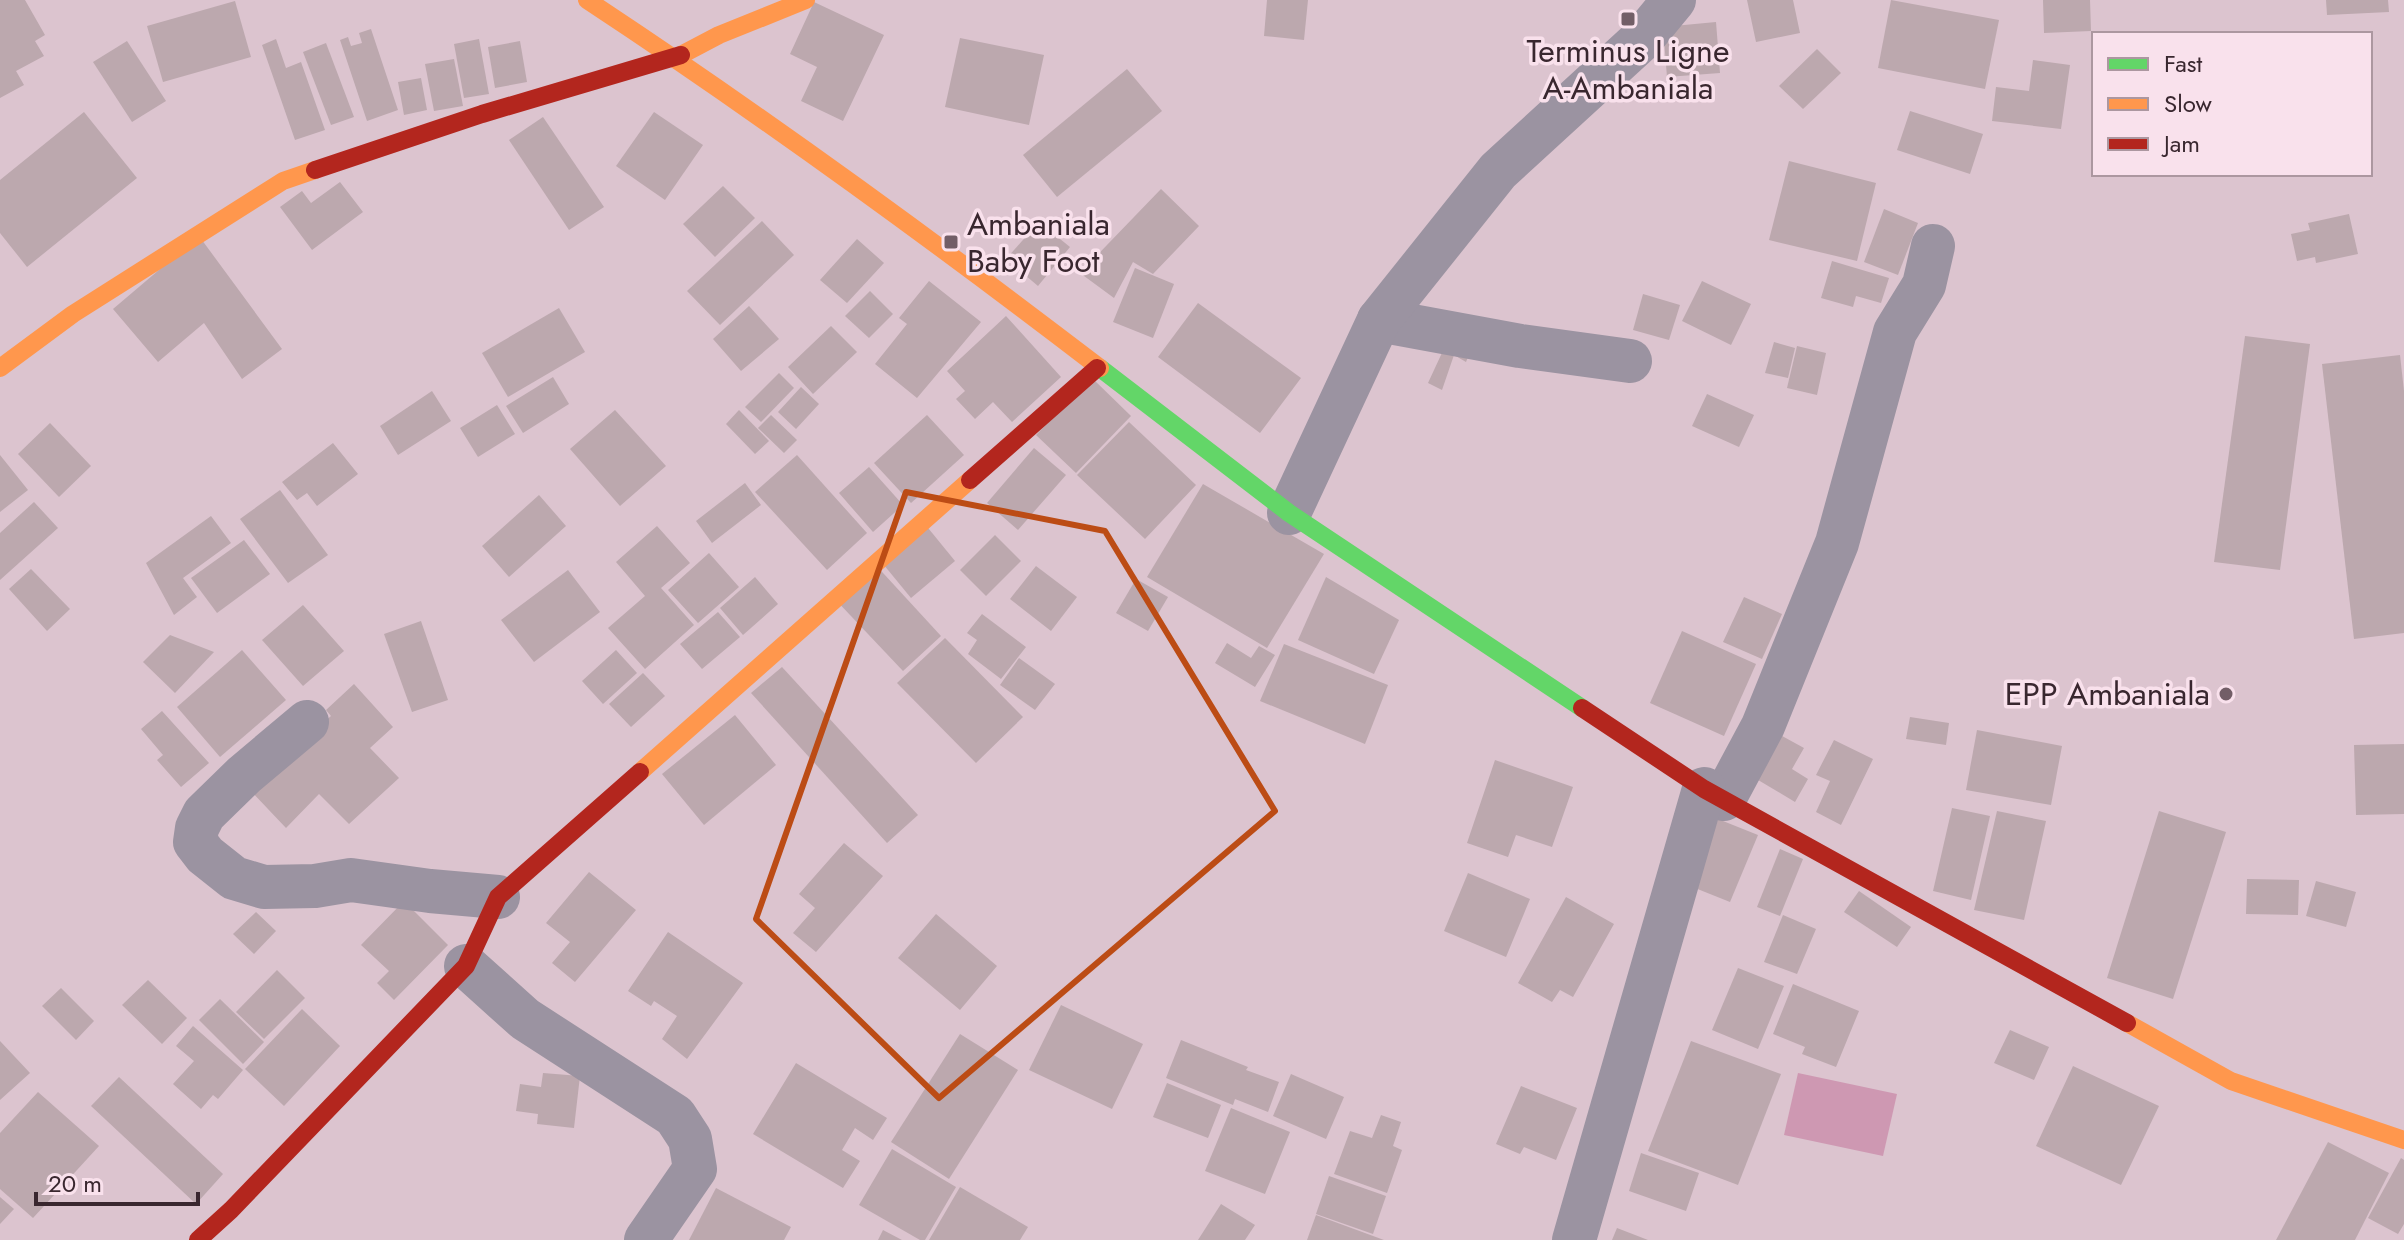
<svg xmlns="http://www.w3.org/2000/svg" width="2404" height="1240" font-family="Jost,sans-serif">
<rect width="100%" height="100%" fill="#dcc4cf"/>
<!-- water -->
<path fill="#ce98b2" d="M1798,1073L1897,1094L1883,1156L1784,1135Z"/>
<!-- building -->
<g fill="#bca8ae">
<path d="M0,0H25L45,35L35,41L44,56L16,71L24,85L0,98Z"/>
<path d="M1267,0H1308L1304,40L1264,36Z"/>
<path d="M1747,0H1793L1800,33L1756,42Z"/>
<path d="M1891,0L1999,20L1985,89L1878,68Z"/>
<path d="M2043,0H2090L2091,31L2044,33Z"/>
<path d="M2326,0H2388L2389,12L2327,15Z"/>
<path d="M235,1L251,57L163,82L147,26Z"/>
<path d="M814,2L884,35L843,121L801,101L817,67L790,54Z"/>
<path d="M1716,22L1720,73L1667,77L1663,27Z"/>
<path d="M371,29L398,110L367,121L340,40L348,37L351,46L362,43L359,33Z"/>
<path d="M960,38L1044,55L1029,125L945,107Z"/>
<path d="M276,39L286,68L301,62L325,130L295,140L262,45Z"/>
<path d="M479,39L489,94L464,98L454,44Z"/>
<path d="M127,41L166,101L132,122L93,62Z"/>
<path d="M520,41L527,82L495,88L488,47Z"/>
<path d="M326,43L354,117L331,125L303,52Z"/>
<path d="M1817,49L1841,73L1803,109L1779,86Z"/>
<path d="M454,59L463,106L434,111L425,64Z"/>
<path d="M2033,60L2070,65L2061,129L1992,121L1996,87L2029,91Z"/>
<path d="M1127,69L1162,111L1057,197L1023,155Z"/>
<path d="M421,78L427,110L404,115L398,82Z"/>
<path d="M1910,111L1983,134L1970,174L1897,150Z"/>
<path d="M84,112L137,178L27,267L0,233V180Z"/>
<path d="M654,112L703,145L665,200L616,166Z"/>
<path d="M543,117L604,207L569,230L509,140Z"/>
<path d="M1789,161L1876,183L1857,261L1769,240Z"/>
<path d="M340,182L363,212L312,250L280,207L302,191L311,203Z"/>
<path d="M723,186L755,218L715,257L683,224Z"/>
<path d="M1161,189L1199,226L1153,274L1133,262L1114,298L1080,273Z"/>
<path d="M1884,209L1918,223L1898,275L1864,262Z"/>
<path d="M2349,214L2358,254L2316,263L2315,257L2297,261L2291,234L2310,230L2308,223Z"/>
<path d="M762,221L794,255L720,325L687,291Z"/>
<path d="M1039,222L1070,247L1038,286L1006,259Z"/>
<path d="M199,236L282,349L242,379L204,323L158,362L113,309Z"/>
<path d="M857,239L884,263L847,303L820,280Z"/>
<path d="M1832,261L1889,278L1881,303L1856,296L1853,307L1821,298Z"/>
<path d="M1135,268L1174,284L1153,338L1113,322Z"/>
<path d="M929,281L981,322L917,398L875,364L907,324L899,318Z"/>
<path d="M1702,281L1751,304L1731,345L1682,321Z"/>
<path d="M870,291L893,314L869,338L845,316Z"/>
<path d="M1643,294L1680,305L1669,340L1633,330Z"/>
<path d="M1198,303L1301,378L1260,433L1158,357Z"/>
<path d="M749,306L779,339L741,371L713,339Z"/>
<path d="M559,308L585,352L508,397L482,353Z"/>
<path d="M1006,316L1061,377L1012,422L993,402L975,419L956,399L965,391L947,371Z"/>
<path d="M831,326L857,352L813,394L788,367Z"/>
<path d="M2245,336L2310,344L2280,570L2214,562Z"/>
<path d="M1447,342L1470,352L1466,362L1454,355L1442,390L1428,383Z"/>
<path d="M1774,342L1795,348L1788,378L1765,373Z"/>
<path d="M1797,346L1826,353L1817,395L1787,388Z"/>
<path d="M2400,355L2404,391V633L2354,639L2322,364Z"/>
<path d="M779,373L794,388L761,422L745,407Z"/>
<path d="M553,377L569,404L523,433L506,406Z"/>
<path d="M1092,378L1131,416L1076,473L1036,435Z"/>
<path d="M801,387L819,404L796,429L778,412Z"/>
<path d="M432,391L451,421L398,455L380,426Z"/>
<path d="M1707,394L1754,415L1739,447L1692,426Z"/>
<path d="M497,405L515,434L478,457L460,428Z"/>
<path d="M615,410L666,466L620,506L570,449Z"/>
<path d="M739,410L769,441L755,454L726,424Z"/>
<path d="M771,415L797,440L784,453L758,428Z"/>
<path d="M927,415L964,455L911,503L874,463Z"/>
<path d="M1129,422L1196,485L1145,539L1077,475Z"/>
<path d="M50,423L91,466L59,497L18,454Z"/>
<path d="M333,443L358,474L317,506L307,493L297,500L282,482Z"/>
<path d="M1034,448L1066,475L1018,530L987,503Z"/>
<path d="M0,455L28,490L0,512Z"/>
<path d="M797,455L867,533L827,570L755,492Z"/>
<path d="M869,467L903,505L873,532L839,493Z"/>
<path d="M745,483L761,505L712,543L696,521Z"/>
<path d="M1203,484L1324,554L1267,648L1147,577Z"/>
<path d="M280,490L328,555L288,583L240,519Z"/>
<path d="M539,495L566,526L509,577L482,546Z"/>
<path d="M34,502L58,528L0,580V533Z"/>
<path d="M211,516L231,543L183,578L197,597L174,615L146,563Z"/>
<path d="M924,523L955,561L911,598L879,559Z"/>
<path d="M657,526L690,563L661,588L694,625L645,669L608,628L645,596L616,562Z"/>
<path d="M995,535L1021,561L986,596L960,570Z"/>
<path d="M244,540L270,574L217,613L191,578Z"/>
<path d="M709,553L739,587L698,623L668,590Z"/>
<path d="M872,561L941,636L903,671L833,597Z"/>
<path d="M1036,566L1077,597L1051,631L1010,599Z"/>
<path d="M31,569L70,609L47,631L9,589Z"/>
<path d="M568,570L600,612L534,662L501,620Z"/>
<path d="M755,577L778,604L743,635L720,608Z"/>
<path d="M1326,577L1399,620L1374,674L1298,640Z"/>
<path d="M1136,579L1168,597L1148,631L1116,613Z"/>
<path d="M1744,597L1782,614L1762,659L1723,642Z"/>
<path d="M303,605L344,651L303,686L262,640Z"/>
<path d="M718,612L740,637L702,669L680,644Z"/>
<path d="M982,614L1026,647L1001,679L968,654L977,640L967,633Z"/>
<path d="M421,621L448,700L412,712L384,634Z"/>
<path d="M1682,631L1756,664L1724,736L1650,703Z"/>
<path d="M170,635L214,652L175,693L143,662Z"/>
<path d="M945,638L1023,717L976,763L897,683Z"/>
<path d="M1227,643L1251,658L1259,646L1275,655L1255,687L1215,663Z"/>
<path d="M1284,644L1388,685L1365,744L1260,701Z"/>
<path d="M242,650L286,700L220,757L177,707Z"/>
<path d="M616,650L637,673L603,704L582,681Z"/>
<path d="M1019,658L1055,684L1035,710L1000,685Z"/>
<path d="M782,667L918,815L887,843L751,693Z"/>
<path d="M643,673L665,696L631,727L609,704Z"/>
<path d="M354,684L393,727L370,748L399,778L349,824L319,794L286,828L248,788L331,716L326,710Z"/>
<path d="M162,711L209,763L181,787L157,760L163,755L141,729Z"/>
<path d="M735,715L776,765L704,825L662,774Z"/>
<path d="M1910,717L1949,723L1946,745L1906,739Z"/>
<path d="M1977,730L2062,746L2051,805L1966,790Z"/>
<path d="M1773,731L1804,748L1792,769L1808,779L1795,802L1748,774Z"/>
<path d="M1834,740L1873,759L1841,825L1816,812L1830,781L1816,775Z"/>
<path d="M2404,744V814L2356,815L2354,745Z"/>
<path d="M1495,760L1573,787L1552,847L1516,835L1508,857L1467,843Z"/>
<path d="M1952,808L1990,816L1971,900L1933,891Z"/>
<path d="M1997,811L2046,821L2024,920L1974,910Z"/>
<path d="M2159,811L2226,832L2173,999L2107,978Z"/>
<path d="M1718,819L1758,835L1730,902L1690,886Z"/>
<path d="M844,843L883,876L816,952L793,933L815,908L799,894Z"/>
<path d="M1780,849L1803,859L1780,916L1757,907Z"/>
<path d="M589,872L636,910L575,982L552,963L570,942L546,923Z"/>
<path d="M1468,873L1530,899L1506,957L1444,931Z"/>
<path d="M2247,879L2299,880L2298,915L2246,914Z"/>
<path d="M2316,881L2356,892L2346,927L2306,916Z"/>
<path d="M1859,891L1911,927L1897,947L1844,912Z"/>
<path d="M1566,897L1614,924L1573,997L1560,990L1552,1002L1518,983Z"/>
<path d="M404,901L448,945L394,1000L377,983L389,971L361,945Z"/>
<path d="M256,912L276,931L254,954L233,934Z"/>
<path d="M936,914L997,966L960,1010L898,958Z"/>
<path d="M1783,915L1816,929L1797,974L1764,962Z"/>
<path d="M668,932L743,983L687,1059L662,1039L677,1016L654,1001L651,1006L628,991Z"/>
<path d="M1738,968L1784,986L1758,1049L1712,1030Z"/>
<path d="M277,970L305,998L264,1039L236,1012Z"/>
<path d="M148,980L187,1018L162,1044L122,1005Z"/>
<path d="M1793,984L1859,1011L1836,1067L1802,1054L1805,1047L1773,1034Z"/>
<path d="M61,988L94,1021L76,1040L42,1006Z"/>
<path d="M220,999L264,1042L243,1064L199,1020Z"/>
<path d="M1061,1005L1143,1044L1112,1109L1029,1070Z"/>
<path d="M302,1009L340,1046L284,1106L245,1069Z"/>
<path d="M193,1026L243,1070L218,1099L213,1095L201,1109L173,1084L194,1061L176,1046Z"/>
<path d="M2010,1030L2049,1047L2034,1080L1994,1063Z"/>
<path d="M960,1034L1018,1070L949,1179L891,1142Z"/>
<path d="M1181,1040L1248,1067L1246,1070L1279,1082L1268,1112L1235,1099L1233,1105L1166,1078Z"/>
<path d="M0,1041L30,1073L0,1100Z"/>
<path d="M1691,1041L1781,1074L1738,1185L1648,1151Z"/>
<path d="M796,1063L887,1118L873,1140L855,1128L842,1150L860,1161L843,1188L753,1134Z"/>
<path d="M2073,1066L2159,1106L2121,1185L2036,1146Z"/>
<path d="M543,1073L580,1076L574,1128L537,1124L538,1114L516,1111L520,1084L541,1087Z"/>
<path d="M1291,1074L1344,1097L1326,1139L1273,1116Z"/>
<path d="M119,1077L223,1174L196,1204L91,1106Z"/>
<path d="M1167,1083L1221,1105L1208,1138L1153,1117Z"/>
<path d="M1521,1086L1577,1108L1556,1160L1524,1147L1520,1154L1496,1144Z"/>
<path d="M38,1092L99,1146L33,1218L0,1189V1133Z"/>
<path d="M1231,1108L1290,1132L1265,1194L1205,1171Z"/>
<path d="M1381,1115L1401,1122L1393,1146L1402,1150L1387,1193L1334,1174L1350,1131L1372,1138Z"/>
<path d="M2328,1142L2389,1173L2355,1240H2276Z"/>
<path d="M892,1149L956,1187L925,1240H920L859,1205Z"/>
<path d="M1641,1153L1699,1173L1686,1211L1629,1191Z"/>
<path d="M2401,1158L2404,1160V1224L2398,1234L2368,1218Z"/>
<path d="M1329,1176L1386,1196L1373,1234L1316,1214Z"/>
<path d="M960,1187L1028,1227L1020,1240H929Z"/>
<path d="M716,1188L791,1227L784,1240H689Z"/>
<path d="M0,1197L14,1209L0,1224Z"/>
<path d="M1221,1204L1255,1225L1245,1240H1198Z"/>
<path d="M1316,1215L1384,1240H1307Z"/>
<path d="M1617,1228L1648,1240H1612Z"/>
<path d="M883,1230L902,1240H878Z"/>
</g>
<g fill="none" stroke-linecap="round" stroke-linejoin="round">
<!-- street -->
<g stroke="#9b93a1" stroke-width="44">
<path d="M1379,320L1520,346L1630,361"/>
<path d="M1289,513L1379,320L1498,171L1641,40L1674,0"/>
<path d="M307,722L244,775L204,814L197,828L195,842L205,855L234,878L264,887L315,886L351,880L430,891L498,897"/>
<path d="M1724,799L1763,726L1837,543L1895,332L1924,285L1933,246"/>
<path d="M466,966L525,1019L675,1116L690,1139L695,1169L646,1240"/>
<path d="M1574,1240L1704,789"/>
</g>
<!-- fast -->
<path stroke="#63d668" stroke-width="18" d="M1100,368L1289,513L1582,708"/>
<!-- slow -->
<g stroke="#ff974d" stroke-width="18">
<path d="M587,0C763,116 933,240 1100,368"/>
<path d="M681,55L719,35L806,0"/>
<path d="M0,368L73,314L283,181L315,170"/>
<path d="M640,772L970,480"/>
<path d="M2127,1023L2231,1081L2404,1140"/>
</g>
<!-- jam -->
<g stroke="#b3261e" stroke-width="18">
<path d="M315,170L482,114L681,55"/>
<path d="M970,480L1097,368"/>
<path d="M1582,708L1704,789L2127,1023"/>
<path d="M198,1240L231,1210L466,966L498,897L640,772"/>
</g>
</g>
<!-- marked area -->
<path fill="none" stroke="#bc4c15" stroke-width="6" stroke-linejoin="round" d="M906,492L1105,531L1275,811L939,1098L756,919Z"/>
<!-- markers -->
<g fill="#725e67" stroke="#f9e1ec" stroke-width="3">
<rect x="1620" y="11" width="16" height="16" rx="4"/>
<rect x="943" y="234" width="16" height="16" rx="4"/>
<circle cx="2226" cy="694" r="8"/>
</g>
<g text-anchor="middle" dominant-baseline="central" stroke-width="7" stroke-linejoin="round" paint-order="stroke">
<!-- poi labels -->
<g font-size="32" fill="#39272f" stroke="#f9e1ec">
<text x="1628" y="51">Terminus Ligne<tspan x="1628" dy="37">A-Ambaniala</tspan></text>
<text x="967" y="224" text-anchor="start">Ambaniala<tspan x="967" dy="37">Baby Foot</tspan></text>
<text x="2210" y="694" text-anchor="end">EPP Ambaniala</text>
</g>
</g>
<!-- legend -->
<rect x="2092" y="32" width="280" height="144" fill="#f9e1ec" stroke="#ac97a0" stroke-width="2"/>
<rect x="2108" y="58" width="40" height="12" fill="#63d668" stroke="#ac97a0" stroke-width="2"/>
<text x="2164" y="72" font-size="24" fill="#39272f">Fast</text>
<rect x="2108" y="98" width="40" height="12" fill="#ff974d" stroke="#ac97a0" stroke-width="2"/>
<text x="2164" y="112" font-size="24" fill="#39272f">Slow</text>
<rect x="2108" y="138" width="40" height="12" fill="#b3261e" stroke="#ac97a0" stroke-width="2"/>
<text x="2164" y="152" font-size="24" fill="#39272f">Jam</text>
<!-- scale -->
<path d="M36 1192v12h162v-12" fill="none" stroke="#39272f" stroke-width="4"/>
<text x="48" y="1192" font-size="24" fill="#39272f" stroke="#f9e1ec" stroke-width="6" paint-order="stroke">20 m</text>
</svg>
